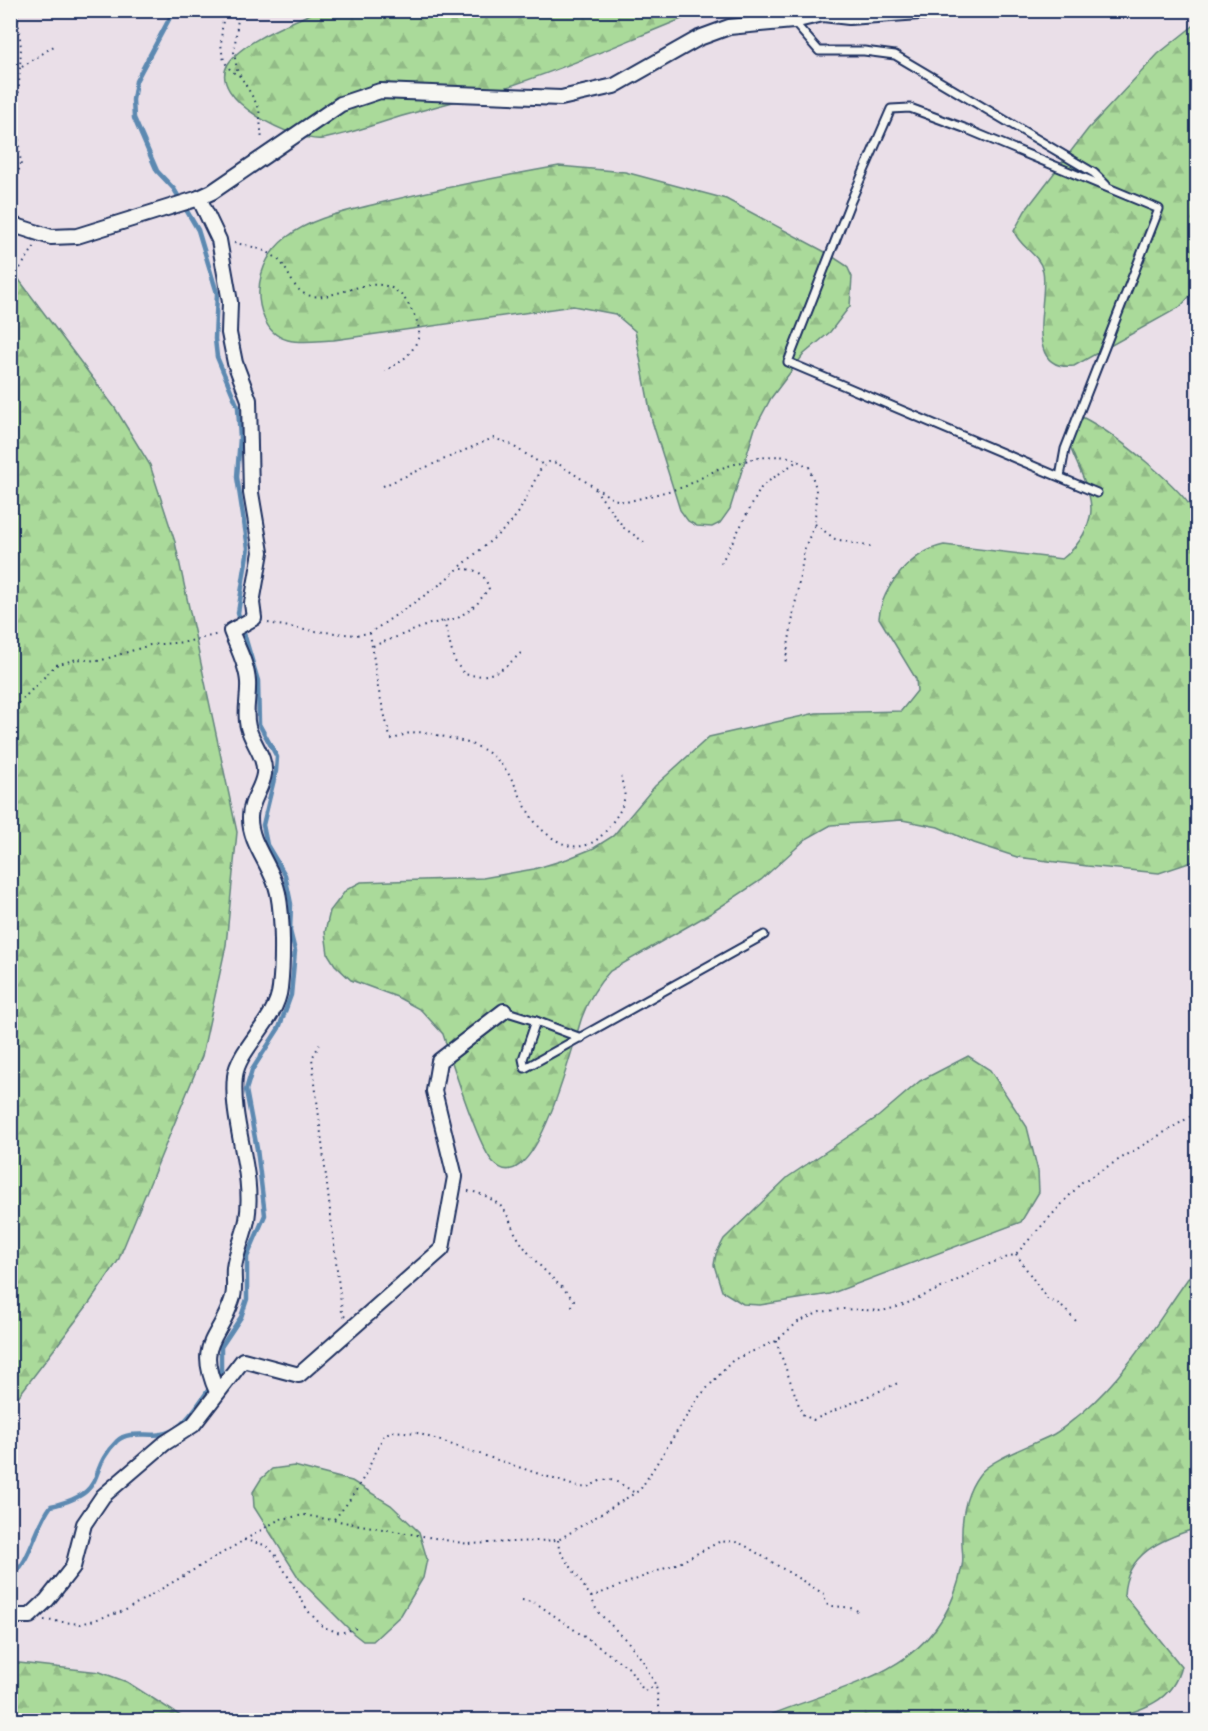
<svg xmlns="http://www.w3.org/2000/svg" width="1208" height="1731" font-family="'Gochi Hand',sans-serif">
<defs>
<pattern id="forest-firs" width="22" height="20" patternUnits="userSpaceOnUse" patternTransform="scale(1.5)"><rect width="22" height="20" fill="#aada9a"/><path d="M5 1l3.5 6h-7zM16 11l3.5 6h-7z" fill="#92bb87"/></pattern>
</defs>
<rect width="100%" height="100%" fill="#eadfe8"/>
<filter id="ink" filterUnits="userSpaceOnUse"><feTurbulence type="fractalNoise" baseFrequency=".0167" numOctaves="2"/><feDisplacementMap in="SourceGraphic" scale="12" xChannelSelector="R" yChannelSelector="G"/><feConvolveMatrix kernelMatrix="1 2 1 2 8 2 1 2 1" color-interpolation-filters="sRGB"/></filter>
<g filter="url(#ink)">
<!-- forest -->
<g fill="url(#forest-firs)" stroke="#62847c" stroke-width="1.5">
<path d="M317,11H702C637,36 573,66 507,87C473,97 439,105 406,115C378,123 350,134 323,139C296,143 206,99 228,64C242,41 293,22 317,11Z"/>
<path d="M1197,23V288L1180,307L1074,366C1021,372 1049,298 1043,271C1039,253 1019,247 1014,231L1025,211L1088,129L1158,54Z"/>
<path d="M559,166L625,172L726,199L827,253L847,266L852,277L850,306L830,332L804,354L771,398L755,428L730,509L720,523L712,527L697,526L688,521L680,510L652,421L635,331L615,314L573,306L334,340C307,341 276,349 264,318C252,289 262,256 287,237C313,217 345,212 376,204C437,189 498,177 559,166Z"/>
<path d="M11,269L115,408L150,465L175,542L237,832L226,945L202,1056L118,1261L90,1302L11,1406Z"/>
<path d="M1082,417C1112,432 1185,488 1198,519V860L1159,873L1087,866L1017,857L974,843L938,827L902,820L831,825L806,839L761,880L711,913L610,971C598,984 588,1000 582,1017C574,1039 535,1207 493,1162C477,1145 451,1059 443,1034L421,1010L397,997L351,980L335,965L328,954L325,932L330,911L346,890L361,882L483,878L534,869L567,859L594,848L613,836L655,786L709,737L816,713L901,711L917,691L916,679L879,618C882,586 913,551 944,545L1062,559C1075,549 1086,534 1090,517C1097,492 1065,448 1067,432C1068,423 1074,419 1082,417Z"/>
<path d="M968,1056L990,1070L1027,1127L1038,1171L1039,1192L1021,1222L830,1294L760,1305L743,1304L722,1291L714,1265L716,1254L724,1239L788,1177L879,1116L920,1081Z"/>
<path d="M1197,1266V1528C1162,1539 1126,1553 1124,1595L1181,1666C1172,1705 1137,1711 1103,1720H758C843,1683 942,1676 962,1566C964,1559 962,1551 962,1544C961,1519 964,1495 979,1475C990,1459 1035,1444 1054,1434C1064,1428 1074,1419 1083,1412C1131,1371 1160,1316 1197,1266Z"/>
<path d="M294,1466L352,1481L391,1505L419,1532L427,1559L423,1578L401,1615L373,1641H363L354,1634L300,1580L254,1507L253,1492L261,1479L272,1469Z"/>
<path d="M10,1662L100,1672L127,1682L187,1720H11Z"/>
</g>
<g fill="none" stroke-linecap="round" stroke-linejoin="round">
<!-- stream -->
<g stroke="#5c89b1" stroke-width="4.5">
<path d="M174,10L136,81L133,100L134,118L157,171L174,189L198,230L217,293L215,339L217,357L238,407L240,438L237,477L248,548L238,613L258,681L259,724L277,757L276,771L263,825L267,845L285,875L291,904L290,931L295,951L291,995L279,1028L252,1070L246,1090L257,1149L265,1215L247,1257V1299L241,1317L221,1347V1371L215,1379"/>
<path d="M10,1578C31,1562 35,1527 51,1506C111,1492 85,1472 117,1441C131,1428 154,1440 171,1431C187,1424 201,1400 211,1386"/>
</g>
<!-- service casing -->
<g stroke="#1b2f5e" stroke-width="11">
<g id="service">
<path d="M793,21L819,51H864L895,55L1094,173L1106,185"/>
<path d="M1060,477L1065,449L1159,209L964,128L910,108L891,109L850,203L788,362L1097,493"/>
<path d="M504,1011L536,1021L523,1059L525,1068L764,935"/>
<path d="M536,1021L581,1038"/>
</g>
</g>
<!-- minor casing -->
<g stroke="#1b2f5e" stroke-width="18">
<g id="minor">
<path d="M199,198L219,240L230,302L229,333L235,363L249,400L251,493L261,552L252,603L254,618L231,631C237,647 247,664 248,682C249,697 244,712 248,727C252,743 266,757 264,774C262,789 250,801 250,817C249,844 273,867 278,893C283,919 283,962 280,988C277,1020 238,1049 235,1076C230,1123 255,1171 247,1220C244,1236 236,1252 234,1268C233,1279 236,1290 232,1300C219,1341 195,1342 217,1392"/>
<path d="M10,224L51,237L77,236L199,198L212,192L341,104L380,91L561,98L614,86L699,38L729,27L793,21L823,14L849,17L948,10"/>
<path d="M10,1616H30L47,1600L73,1567L84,1524L103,1496L165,1443L193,1425L243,1360L299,1375L442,1249L455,1177L434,1091L439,1061L504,1011"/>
</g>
</g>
<!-- path -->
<g stroke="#1b2f5e" stroke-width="2" stroke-dasharray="1.5 4.5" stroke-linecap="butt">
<path d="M224,10C222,34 214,65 240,76"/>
<path d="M239,10L234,52L237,70L259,108L262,141"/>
<path d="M22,67L57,44"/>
<path d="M10,186L21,166L17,122L21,48L17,10"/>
<path d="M234,243C251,246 272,250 283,265C290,275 293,288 305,294C336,308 385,255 412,311C417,320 422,331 417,341C410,357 400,362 385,371"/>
<path d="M10,283L35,246"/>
<path d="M383,486L493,438L508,443L545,466"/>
<path d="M595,489L624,528L644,542"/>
<path d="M815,524L835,539L871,547"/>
<path d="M721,563L762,486L797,461"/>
<path d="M444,621L454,660L464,674C492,680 504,669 523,651"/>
<path d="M268,623L305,630L355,635L370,633L438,586L508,526L519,512L540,470L549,462L557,463L613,499L626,502L684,487L718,469L752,459L773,456L790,457L809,467L816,488L815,524L805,547L785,664"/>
<path d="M370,633L378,688L390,737L393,740C414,728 423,732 445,737C491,747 503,758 522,800C529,813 534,824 546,833C571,854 594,850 611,824C617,816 622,809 624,800C626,793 622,784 621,777"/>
<path d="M373,646L430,624L458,618L477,604L489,588C483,572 477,569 460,569"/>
<path d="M10,712L56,665L77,659L99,661L150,645L186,642L219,634"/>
<path d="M320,1044L312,1058L342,1312L345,1317"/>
<path d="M468,1191C479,1192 489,1197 498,1204C509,1212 510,1225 517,1236C531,1261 555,1279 574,1300L571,1309"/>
<path d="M1016,1254L1047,1299L1059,1304L1079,1324"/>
<path d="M776,1341L802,1414L813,1420L898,1383"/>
<path d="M334,1519C360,1491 368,1468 384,1435L392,1431L417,1433L578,1487C589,1488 591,1485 600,1481C613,1476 625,1487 635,1493"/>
<path d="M244,1540L265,1545L275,1554L308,1611L323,1627L340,1633L360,1627"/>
<path d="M558,1540L559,1549L591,1597L597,1611L629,1643L643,1661L656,1686L661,1720"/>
<path d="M591,1597L681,1562L719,1542L733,1541L744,1545L824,1594L826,1604C838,1609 848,1604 859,1612"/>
<path d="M522,1600L536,1603L629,1668L644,1691L656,1686"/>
<path d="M44,1620L81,1624L124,1611L280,1519L304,1515L468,1544L558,1540L640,1490L698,1398L733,1360L776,1341L798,1322L820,1312L843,1309L882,1311L901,1306L948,1285L984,1266L1016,1254L1082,1182L1198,1112"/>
</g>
<!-- service -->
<use href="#service" stroke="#f6f6f2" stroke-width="7"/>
<!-- minor -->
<use href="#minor" stroke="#f6f6f2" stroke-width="14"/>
</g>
</g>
<!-- margin -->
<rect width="1208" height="1731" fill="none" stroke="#f6f6f2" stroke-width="36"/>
<rect x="18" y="18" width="1172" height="1695" fill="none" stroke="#1b2f5e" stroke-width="2" filter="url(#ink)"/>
</svg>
